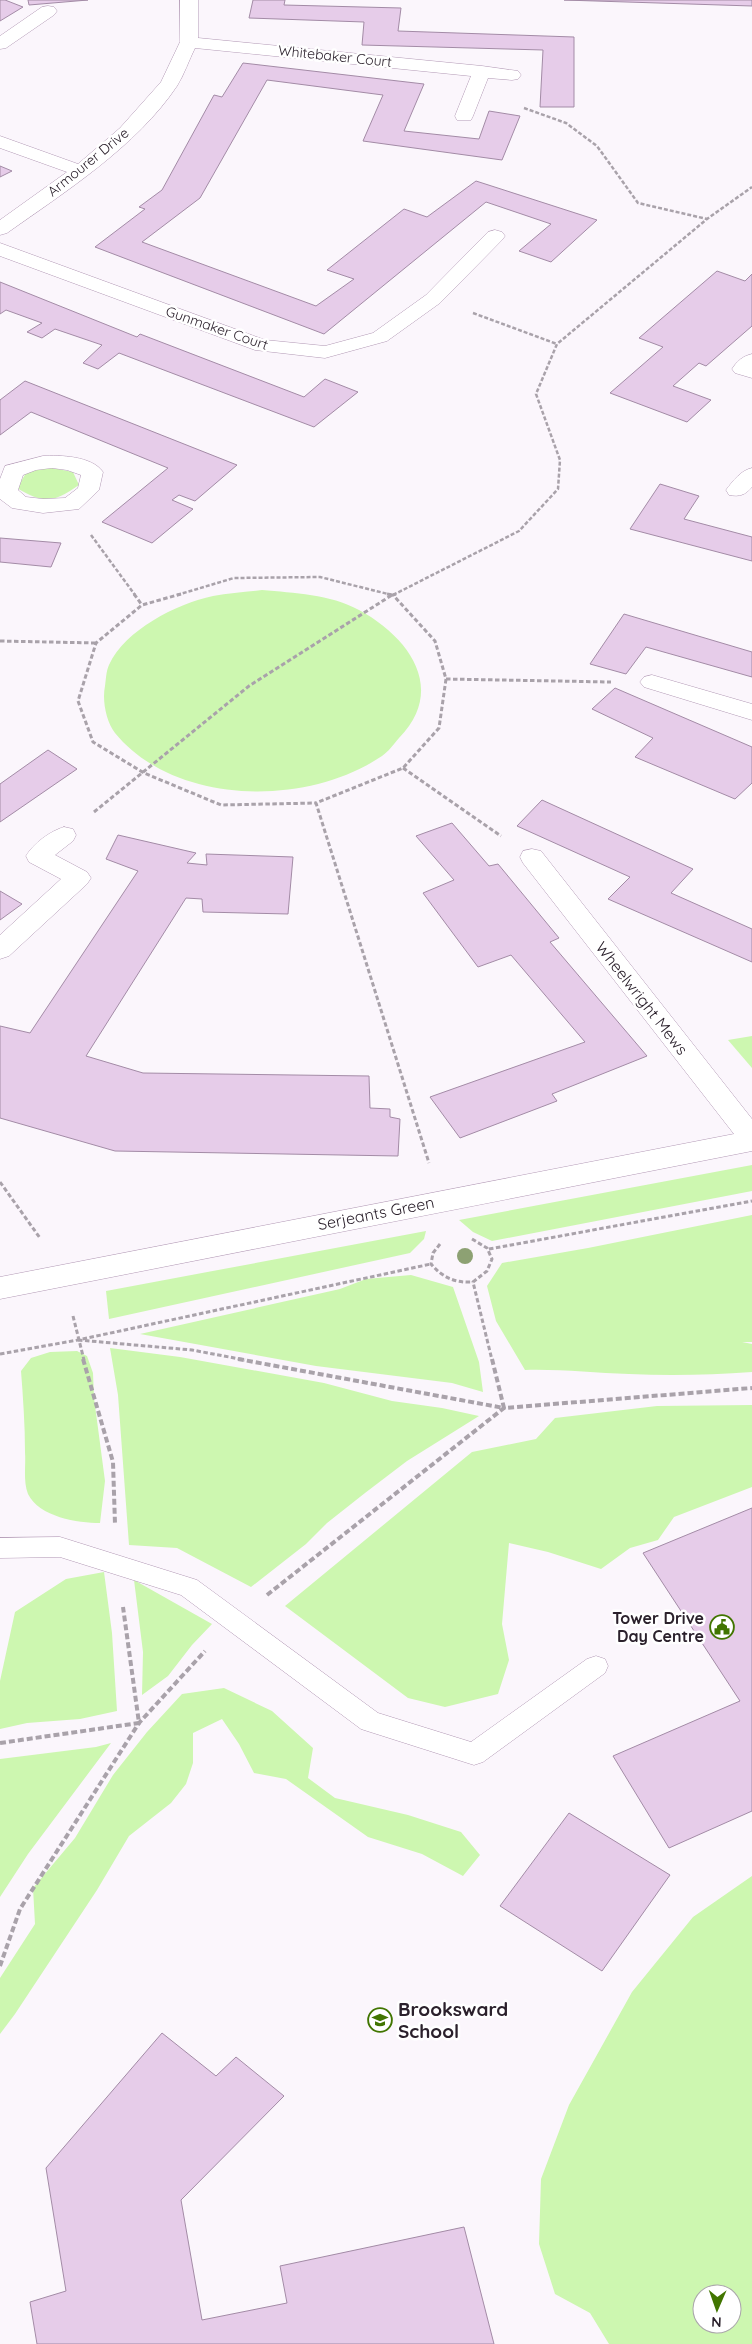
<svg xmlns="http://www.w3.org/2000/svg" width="752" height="2344" font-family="Quicksand,sans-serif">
<rect width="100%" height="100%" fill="#fbf6fc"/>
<!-- green -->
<g fill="#cdf7b0" fill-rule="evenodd">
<path d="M47,467L73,472L79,485C53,503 44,504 17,488L26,473Z"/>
<path d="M262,590C294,593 330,594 359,610C409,637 447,689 399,738C394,744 388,752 382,756C307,807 175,806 115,733C106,721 102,700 105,686C106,680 106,671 109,665C125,630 176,604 213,596C229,593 246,592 262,590Z"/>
<path d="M752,1036V1068L728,1040Z"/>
<path d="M752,1165V1191L492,1241L473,1232L459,1220Z"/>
<path d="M752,1215V1342H742L752,1344V1372C711,1375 670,1376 629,1374C594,1373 560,1369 525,1370L496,1321L487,1286L502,1263L588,1248Z"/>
<path d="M426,1231L424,1239L410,1253L109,1319L106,1291Z"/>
<path d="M411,1275L453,1287L479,1362L483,1392L452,1383L316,1366L140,1334L340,1289L366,1279Z"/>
<path d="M110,1348L180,1357L324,1383L392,1401L442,1408L479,1416L407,1461L365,1493L327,1523L306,1544L251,1587L177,1548L129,1545L118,1395Z"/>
<path d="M77,1351L87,1356L93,1373L94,1398L105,1481L100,1523C78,1523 39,1517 28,1494C23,1481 26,1465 25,1452C25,1425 23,1397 21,1371L31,1358L50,1352Z"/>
<path d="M752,1405V1487L674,1517L658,1540L630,1548L601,1569L548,1552L509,1543L502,1624L509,1660L498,1694L445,1707L408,1698L285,1606L472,1452L536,1439L555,1418L657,1406Z"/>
<path d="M104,1572L112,1633L117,1711L80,1719L27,1723L0,1729V1681L15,1612L66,1579Z"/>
<path d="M134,1580L212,1624L192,1645L168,1676L142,1695L143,1652Z"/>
<path d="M224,1688L272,1711L313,1748L308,1778L335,1798L408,1815L461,1832L480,1855L463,1876L422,1854L368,1837L286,1779L254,1773L239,1744L222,1719L193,1733V1763L186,1784L171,1803L129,1836L97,1890L15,2014L0,2034V1978L35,1924L33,1888L75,1838L113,1775L147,1732L182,1694Z"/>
<path d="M111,1743L28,1854L0,1897V1759L96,1747Z"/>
<path d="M752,1876V2344H609L590,2313L555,2294L539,2244L541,2179L569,2105L632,1992L693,1917ZM702,2294H732V2324H702Z"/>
</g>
<!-- building -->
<g fill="#e6cce9" stroke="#a38ba6">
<path d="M0,0H5L23,7L0,21Z"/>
<path d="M28,0H88L29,5Z"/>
<path d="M253,0H285L284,5L401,8L398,31L574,37V107H540L543,50L362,45L364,22L249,18Z"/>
<path d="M564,0H752V6Z"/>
<path d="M243,63L424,84L404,131L479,139L489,111L520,116L502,160L363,141L383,95L267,80L200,198L142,242L316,306L354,279L327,270L404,209L427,217L476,181L597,220L551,262L519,251L551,224L486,202L324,334L95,247L145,209L139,207L162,190L214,95L222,97Z"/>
<path d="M0,166L12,171L0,177Z"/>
<path d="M717,271L745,281L752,274V326L706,366L699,363L673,386L711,400L687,422L610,393L663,347L639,338Z"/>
<path d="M0,282L137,337L140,334L304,397L325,379L358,392L314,427L119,353L98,369L83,363L102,345L55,329L42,338L27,332L42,323L6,310L0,314Z"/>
<path d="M25,381L237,465L195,501L179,495L172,500L193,509L152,543L102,522L168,468L31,412L0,435V400Z"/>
<path d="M660,484L699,496L684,519L752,537V561L630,529Z"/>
<path d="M0,538L61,543L51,567L0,562Z"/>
<path d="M624,614L752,652V677L646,647L626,674L590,664Z"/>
<path d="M615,688L752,747V783L735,799L635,757L653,738L592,709Z"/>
<path d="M48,750L77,769L0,822V784Z"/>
<path d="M542,800L693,869L671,893L752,929V962L608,899L630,877L517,826Z"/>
<path d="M452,823L489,866L498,864L559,938L550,942L647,1056L552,1094L557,1101L460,1138L430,1097L585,1042L511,955L478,967L423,893L454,880L416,836Z"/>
<path d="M118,835L196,853L187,863L207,865L206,854L293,857L288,914L203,912L202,899L186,898L86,1056L143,1073L369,1076L370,1108L390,1109V1117L400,1119L398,1156L115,1151L0,1118V1026L30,1033L138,871L106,859Z"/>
<path d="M0,891L22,904L0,920Z"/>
<path d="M752,1508V1811L669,1848L613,1756L740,1701L643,1553Z"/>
<path d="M569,1813L670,1875L602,1971L500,1906Z"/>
<path d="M162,2033L216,2076L236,2057L284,2096L181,2200L202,2320L287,2303L280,2266L464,2227L494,2344H37L30,2302L66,2291L46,2168Z"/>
</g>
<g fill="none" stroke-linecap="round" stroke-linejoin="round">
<!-- lane casing -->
<g stroke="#b299b5" stroke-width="1">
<path id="lane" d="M60,1537L197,1580L378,1713L471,1742L587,1659L596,1656L605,1659L608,1666L605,1673L483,1762L474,1765L361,1729L181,1595L60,1557L0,1558V1538Z"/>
</g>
<!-- street casing -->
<g stroke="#b299b5" stroke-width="1">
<g id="street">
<path d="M180,0H198V38L482,66L518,71L521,75L518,79L512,80L488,78L473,116L471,120H457L455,116L471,76L195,48C189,60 184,75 177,86C137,146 65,192 7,233L0,235V220L67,172L0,148V136L78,164L120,128L161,82L180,42Z"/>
<path d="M48,6L54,7L57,11L54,15L6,48L0,49V36L42,7Z"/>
<path d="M495,230L502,232L505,236L502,240L440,303L387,341L325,358L255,350L0,256V243L265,340L325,346L373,333L426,295L488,232Z"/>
<path d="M752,354V378L735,373L732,369C737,361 743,356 752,354Z"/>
<path d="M43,456C60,455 92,456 103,472L99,490L79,509L43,513L12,508L0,499V479L5,466ZM52,468L67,470L81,475L78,488L65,498L43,499L26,497L18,490L23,475L36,470Z"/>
<path d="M752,468V487C745,495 740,497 729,495L726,490C733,481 741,470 752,468Z"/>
<path d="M652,675L752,704V720L644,687L640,682L644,677Z"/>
<path d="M64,827L73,829L76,835L73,841L55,855L87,872L91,878L87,884L9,956L0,959V935L61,879L29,862L26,856C33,844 50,831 64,827Z"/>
<path d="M532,849L541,851L752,1119V1151L0,1299V1277L734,1134L523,863L520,857L523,851Z"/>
</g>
</g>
<!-- path-far2 -->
<g stroke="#a9a2aa" stroke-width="2.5" stroke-dasharray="4 2" stroke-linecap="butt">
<path d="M524,108L566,123L597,146L638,203L707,219"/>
<path d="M473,313L557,344"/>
<path d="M91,535L135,595"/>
<path d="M177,595L234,578L320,577L392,595"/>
<path d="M393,595L519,531L558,489L560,460L536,394L557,344L707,219L752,187"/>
</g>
<!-- path-far1 -->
<g stroke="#a9a2aa" stroke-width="3" stroke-dasharray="4.5 2.5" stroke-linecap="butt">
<path d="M134,594L142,605"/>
<path d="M181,594L142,605L96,643L78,701L93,742L144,773L221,805L316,803"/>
<path d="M387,594L393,595"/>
<path d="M396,594L393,595L435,641L446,679L439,728L403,768L316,803L429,1163"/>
<path d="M0,641L96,643"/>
<path d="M446,679L611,682"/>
<path d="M403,768L501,836"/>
<path d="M94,812L249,686L392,595"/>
<path d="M0,1182L40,1238"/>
<path d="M472,1239L487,1248L492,1259L487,1271L473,1282L492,1360"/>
<path d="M440,1244L433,1253L431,1264C443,1278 455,1283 473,1282"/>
<path d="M489,1249L752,1201"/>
<path d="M73,1316L84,1360"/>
<path d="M78,1340L192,1350L245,1360"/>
<path d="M0,1354L78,1340L431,1264"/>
</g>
<!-- path -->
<g stroke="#a9a2aa" stroke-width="4" stroke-dasharray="6 3" stroke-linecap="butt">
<path d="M83,1359L113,1462L115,1524"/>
<path d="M238,1359L504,1408L492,1359"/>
<path d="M267,1595L504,1408L752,1388"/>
<path d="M0,1743L139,1723L123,1607"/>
<path d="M0,1966L20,1909L139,1723L205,1651"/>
</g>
<!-- lane -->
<use href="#lane" fill="#fff" fill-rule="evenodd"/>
<!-- street -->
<use href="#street" fill="#fff" fill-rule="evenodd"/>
</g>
<!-- trees -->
<circle fill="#8da173" cx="465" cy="1256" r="8"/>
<!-- icons -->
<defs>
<g id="civic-ring" transform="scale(1.25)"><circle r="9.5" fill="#fff" stroke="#417500" stroke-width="1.5"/><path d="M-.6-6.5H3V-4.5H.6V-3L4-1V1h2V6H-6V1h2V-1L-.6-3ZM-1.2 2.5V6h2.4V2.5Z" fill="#417500"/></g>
<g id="school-ring" transform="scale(1.25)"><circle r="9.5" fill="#fff" stroke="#417500" stroke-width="1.5"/><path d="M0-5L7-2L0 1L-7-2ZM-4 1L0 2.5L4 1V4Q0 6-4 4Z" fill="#417500"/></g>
</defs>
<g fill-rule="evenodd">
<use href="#civic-ring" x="722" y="1627"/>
<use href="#school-ring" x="380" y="2020"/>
</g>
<g text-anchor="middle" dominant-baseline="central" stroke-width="5" stroke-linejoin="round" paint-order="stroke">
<!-- far-street labels -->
<g font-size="14" fill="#2b212c" stroke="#fff">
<text transform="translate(335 56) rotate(6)">Whitebaker Court</text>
<text transform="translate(88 162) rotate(-39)">Armourer Drive</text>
<text transform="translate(217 328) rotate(19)">Gunmaker Court</text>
</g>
<!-- street labels -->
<g font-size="16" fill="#2b212c" stroke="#fff">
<text transform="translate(642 998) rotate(52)">Wheelwright Mews</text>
<text transform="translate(376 1213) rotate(-11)">Serjeants Green</text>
</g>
<!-- poi labels -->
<g font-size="16" font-weight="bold" fill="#2b212c" stroke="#fff" text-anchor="end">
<text x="704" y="1618">Tower Drive<tspan x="704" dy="18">Day Centre</tspan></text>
</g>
<!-- near-poi labels -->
<g font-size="19" font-weight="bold" fill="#2b212c" stroke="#fff" text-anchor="start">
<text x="398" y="2009">Brooksward<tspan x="398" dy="22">School</tspan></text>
</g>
</g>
<!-- north arrow -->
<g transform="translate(717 2309) rotate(182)"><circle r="24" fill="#ffffff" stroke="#aaa6ab"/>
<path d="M0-4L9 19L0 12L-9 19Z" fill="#417500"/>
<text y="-8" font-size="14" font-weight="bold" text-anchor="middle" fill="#2b212c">N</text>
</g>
</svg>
